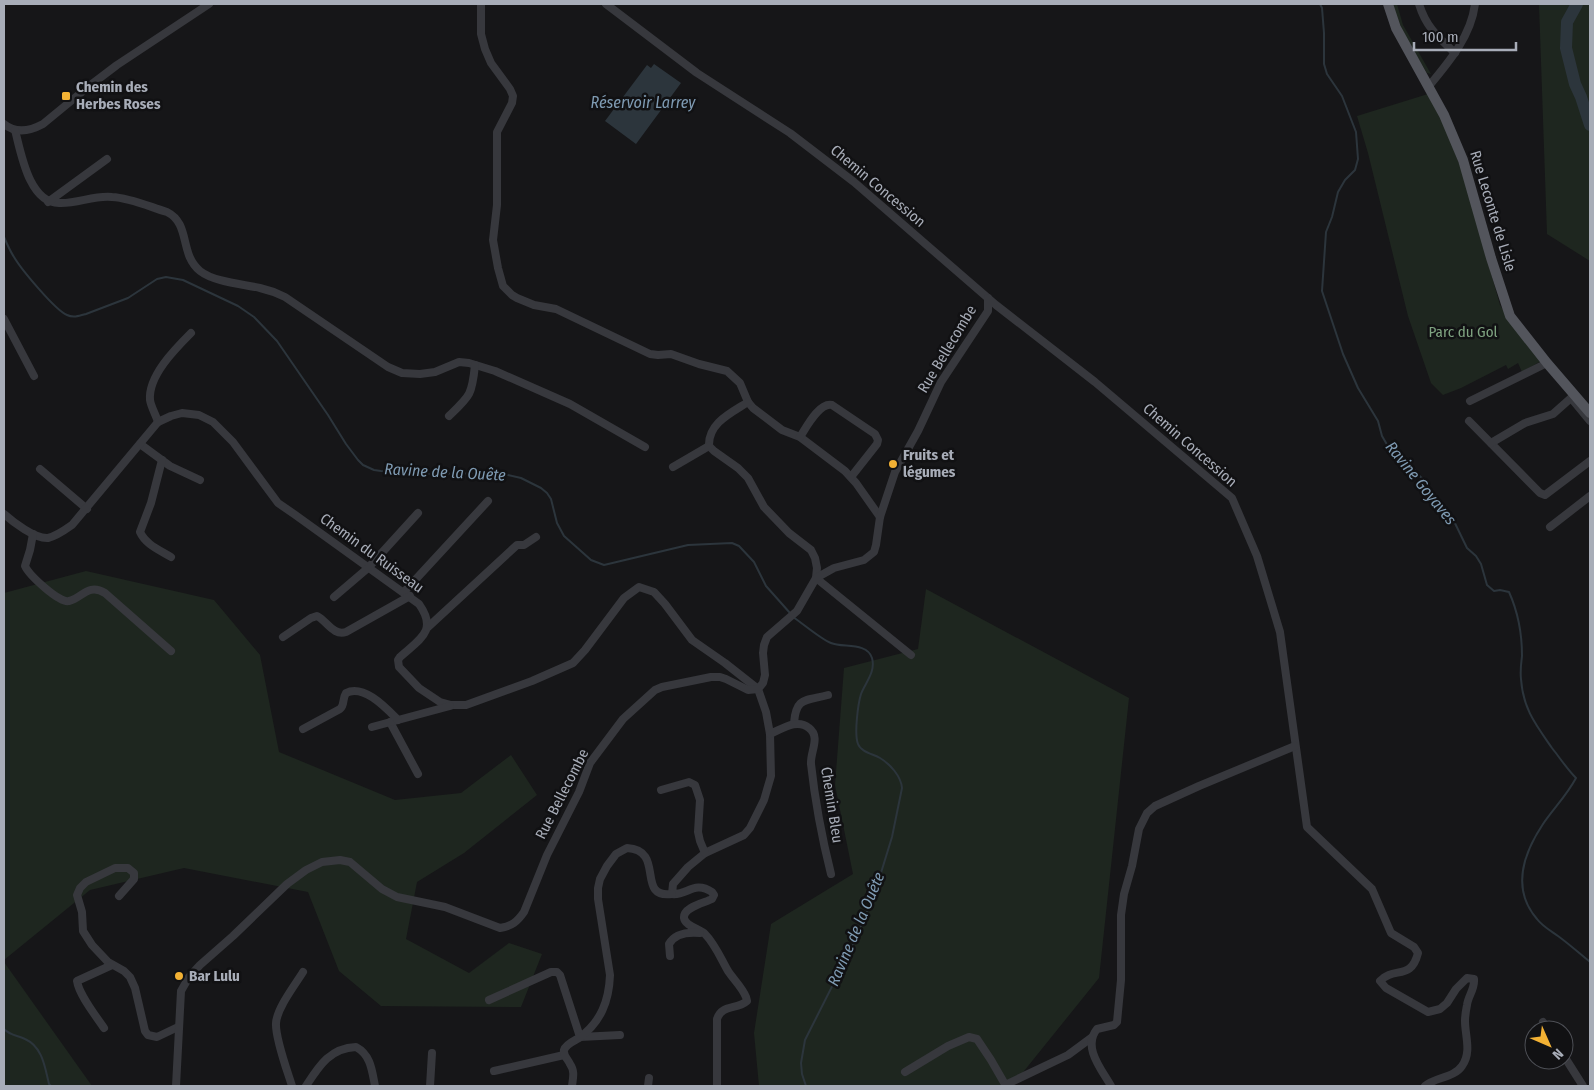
<svg xmlns="http://www.w3.org/2000/svg" width="1594" height="1090" font-family="'Fira Sans Condensed',sans-serif">
<rect width="100%" height="100%" fill="#161618"/>
<!-- green -->
<g fill="#1e261f">
<path d="M1392,4H1397L1403,25L1431,74L1427,73L1405,37Z"/>
<path d="M1539,4H1590V261L1547,234Z"/>
<path d="M1428,94L1447,131L1464,177L1500,305L1514,327L1541,361L1522,372L1518,363L1508,369L1506,365L1461,388L1443,395L1431,383L1408,316L1368,153L1357,116Z"/>
<path d="M86,571L214,600L260,655L279,752L395,800L461,793L511,755L537,795L464,853L417,882L406,939L469,973L509,943L542,954L521,1007L381,1006L339,971L308,892L184,868L90,890L4,960V593Z"/>
<path d="M926,589L1129,698L1099,978L1012,1086H759L754,1033L771,924L853,874L835,785L844,668L918,649Z"/>
<path d="M4,962L92,1086H4Z"/>
</g>
<!-- water -->
<path fill="#2c353c" d="M654,64L681,83L636,144L605,121L647,65L651,68Z"/>
<g fill="none" stroke-linecap="round" stroke-linejoin="round">
<!-- stream -->
<g stroke="#2c353c" stroke-width="2">
<path d="M1320,4L1322,8L1324,33V64L1327,74L1342,96L1356,132L1358,159L1355,170L1345,180L1338,192L1332,217L1326,232L1322,291L1343,354L1358,388L1378,421L1382,436L1389,448L1396,455L1408,462L1424,481L1432,495L1451,515L1467,548L1476,556L1481,564L1487,585L1494,591L1500,590L1509,592C1518,612 1522,634 1522,656C1521,664 1520,671 1521,679C1523,709 1536,725 1552,748C1560,758 1567,769 1576,778C1567,795 1554,808 1543,824C1523,854 1511,889 1537,919C1542,926 1551,931 1558,936C1569,944 1579,953 1590,962"/>
<path d="M4,237C7,244 10,251 14,257C21,269 55,310 67,315C73,318 79,316 86,314L128,298L157,279L166,277L183,280L238,306L254,317L277,341L328,415L346,444L358,460L363,465L374,470L381,471L415,474L499,473L521,478L541,488L547,493L551,499L557,523L564,536L591,560L604,565L688,545L732,543L739,546L754,562L766,586L790,613"/>
<path d="M793,617C802,623 822,640 831,643C843,648 867,642 872,658C876,672 865,683 861,694C858,704 854,734 858,744C861,752 873,754 880,758C890,764 901,776 902,788L892,837L876,889L855,941L805,1040L801,1063L802,1074L806,1086"/>
<path d="M4,1029C11,1036 17,1035 25,1039C43,1047 45,1068 49,1084L51,1086"/>
</g>
<!-- river -->
<path stroke="#2c353c" stroke-width="12" d="M1577,4L1567,22L1566,48L1575,84L1581,97L1590,125"/>
<!-- minor -->
<g stroke="#37383d" stroke-width="8">
<path d="M481,4V34L485,49L491,63L510,89L513,96L512,103L497,132V205L493,240L498,268L503,286L512,295L517,298L534,305L556,309L650,354L658,355L671,354L699,364L727,371L740,383L748,402L753,408L782,430L800,437L845,471L856,483L880,517"/>
<path d="M606,4L697,73L790,133L854,182L996,305L1095,382L1232,498L1257,556L1280,632L1307,827L1372,889L1391,933L1414,947L1418,953C1411,981 1394,966 1380,981L1386,988L1428,1012L1440,1009L1447,1003L1456,989L1467,978L1474,979C1475,989 1468,996 1467,1005C1466,1010 1465,1016 1465,1021C1465,1036 1472,1052 1462,1066C1454,1078 1435,1077 1425,1086"/>
<path d="M1419,4C1426,27 1438,37 1455,53"/>
<path d="M1429,86C1449,62 1471,36 1475,4"/>
<path d="M4,124C16,134 30,131 43,124L88,87L117,65L209,4"/>
<path d="M15,130C21,153 29,203 59,203C77,204 94,195 112,197C131,198 150,207 167,212C191,224 179,254 200,271C214,282 242,284 260,288C269,290 277,293 285,297L388,367L402,373L420,374L435,372L459,362L469,363L495,371L570,404L645,447"/>
<path d="M48,202L107,159"/>
<path d="M4,319L34,376"/>
<path d="M1470,401L1547,363"/>
<path d="M748,402C731,413 708,423 709,446L714,451L738,468L748,478L764,507L789,533L811,550L815,558L817,568L816,578L911,655"/>
<path d="M449,416C470,396 472,395 475,365"/>
<path d="M1469,421L1540,493L1545,495L1590,461"/>
<path d="M158,422C156,415 151,407 150,400C148,376 175,349 191,333"/>
<path d="M800,437C806,428 819,402 832,405L875,434L878,440L877,444L851,477"/>
<path d="M1491,443L1525,423L1553,414L1571,398L1590,421"/>
<path d="M140,444L170,466L200,480"/>
<path d="M162,460L151,503L140,532C146,545 160,550 171,557"/>
<path d="M673,467L709,446"/>
<path d="M40,469L87,509"/>
<path d="M4,514C13,522 35,539 48,538C57,536 65,530 72,525L158,422L171,416L182,413L199,415L213,422L233,442L278,503L294,514L419,604C438,631 420,639 400,657L398,660L399,667L419,688L440,702L451,705H466L532,681L573,663L585,650L624,598L639,587L654,592L665,604L692,640L725,663L758,689L766,712L770,734L771,776L764,800L750,828L744,835L705,853L688,867L673,884L672,894C687,896 694,880 712,892L714,895L712,899C704,903 683,907 684,918C685,926 700,929 705,934C715,944 721,959 728,971C734,980 742,987 746,997L747,1001C737,1010 722,1004 717,1019V1086"/>
<path d="M1550,527L1590,496"/>
<path d="M33,534L30,550L25,566C29,575 60,604 69,601C82,598 88,583 105,593L171,651"/>
<path d="M404,592L488,501"/>
<path d="M334,597L368,568L418,513"/>
<path d="M427,628L517,545H524L536,537"/>
<path d="M283,637L311,618L317,616C327,621 333,636 346,632L410,596"/>
<path d="M390,722L418,774"/>
<path d="M794,723C796,697 805,701 828,695"/>
<path d="M372,727L450,706"/>
<path d="M303,729L340,709C345,705 342,699 346,693C364,684 386,708 398,720"/>
<path d="M770,734C782,729 797,718 809,728C821,737 810,752 811,764C815,801 822,838 831,874"/>
<path d="M661,790L689,782L695,785L700,800L698,832L700,841L705,853"/>
<path d="M119,896L134,879V873L128,868H115L86,882L80,888L77,895L82,912L83,931L92,945L108,962L124,971L130,977L135,988L145,1031L148,1035L157,1037L178,1027"/>
<path d="M670,956L669,944C675,933 689,932 700,933"/>
<path d="M489,1000L551,972H557L560,975L580,1037L620,1035"/>
<path d="M1543,1022L1548,1030"/>
<path d="M104,1028C96,1016 79,995 77,981L112,965"/>
<path d="M1564,1056L1583,1086"/>
<path d="M494,1071L564,1055"/>
<path d="M905,1072L948,1046L969,1037L977,1039L991,1060L1006,1086"/>
<path d="M1005,1085L1068,1055L1091,1038"/>
<path d="M176,1086L181,991L189,977L200,965L233,936L287,884L306,870L322,862L340,860L350,862L382,889L397,897L445,907L500,928C512,926 517,922 524,912L547,855L579,792L590,763L623,719L655,690L662,687L711,677H720L726,679L748,690L758,689L763,683L765,675L763,653L764,645L767,637L797,611L816,578L834,568L864,560L874,552L876,545L880,517L895,472L918,431L941,382L988,311V298"/>
<path d="M292,1086C287,1070 275,1038 276,1023C277,1008 295,985 303,972"/>
<path d="M306,1086C319,1066 330,1048 356,1047C371,1055 372,1071 375,1086"/>
<path d="M430,1086L432,1053"/>
<path d="M572,1086C573,1078 575,1071 570,1064C568,1059 563,1056 564,1050C566,1044 574,1041 579,1038C601,1022 609,1001 610,975L598,899V888L600,879L607,866L616,854L627,848C666,850 635,899 672,894"/>
<path d="M648,1086L649,1078"/>
<path d="M1111,1086C1102,1070 1082,1047 1097,1029L1114,1025L1117,1022L1121,980V915L1124,894L1132,866L1139,829L1147,813L1155,806L1199,786L1295,746"/>
</g>
<!-- major -->
<path stroke="#53555c" stroke-width="10" d="M1388,4L1396,28L1444,115L1463,160L1491,258L1510,316L1547,363L1590,413"/>
</g>
<!-- markers -->
<g fill="#f2b134" stroke="#111113" stroke-width="2">
<rect x="61" y="91" width="10" height="10" rx="2.5"/>
<circle cx="893" cy="464" r="5"/>
<circle cx="179" cy="976" r="5"/>
</g>
<g text-anchor="middle" dominant-baseline="central" stroke-width="5" stroke-linejoin="round" paint-order="stroke">
<!-- poi labels -->
<g font-size="15" font-weight="bold" fill="#a8adb8" stroke="#111113" text-anchor="start">
<text x="76" y="87">Chemin des<tspan x="76" dy="17">Herbes Roses</tspan></text>
<text x="903" y="455">Fruits et<tspan x="903" dy="17">légumes</tspan></text>
<text x="189" y="976">Bar Lulu</text>
</g>
<!-- street labels -->
<g font-size="15" fill="#a8adb8" stroke="#111113">
<text transform="translate(878 186) rotate(40)">Chemin Concession</text>
<text transform="translate(1493 211) rotate(73)">Rue Leconte de Lisle</text>
<text transform="translate(947 349) rotate(-59)">Rue Bellecombe</text>
<text transform="translate(1190 445) rotate(41)">Chemin Concession</text>
<text transform="translate(372 553) rotate(36)">Chemin du Ruisseau</text>
<text transform="translate(562 794) rotate(-63)">Rue Bellecombe</text>
<text transform="translate(832 805) rotate(81)">Chemin Bleu</text>
</g>
<!-- park labels -->
<g font-size="15" fill="#7fa381" stroke="#111113">
<text x="1463" y="332">Parc du Gol</text>
</g>
<!-- water labels -->
<g font-size="16" font-style="italic" fill="#7f9bb3" stroke="#111113">
<text x="643" y="102">Réservoir Larrey</text>
<text transform="translate(445 472) rotate(3)">Ravine de la Ouête</text>
<text transform="translate(1421 483) rotate(51)">Ravine Goyaves</text>
<text transform="translate(856 929) rotate(-67)">Ravine de la Ouête</text>
</g>
</g>
<!-- border -->
<rect width="1594" height="1090" fill="none" stroke="#a8adb8" stroke-width="10"/>
<!-- north arrow -->
<g transform="translate(1549 1045) rotate(135)"><circle r="24" fill="#111113" stroke="#4d4f55"/>
<path d="M0-4L9 19L0 12L-9 19Z" fill="#f2b134"/>
<text y="-8" font-size="14" font-weight="bold" text-anchor="middle" fill="#a8adb8">N</text>
</g>
<!-- scale -->
<path d="M1414 42v8h102v-8" fill="none" stroke="#a8adb8" stroke-width="2.5"/>
<text x="1422" y="42" font-size="15" fill="#a8adb8" stroke="#111113" stroke-width="4" paint-order="stroke">100 m</text>
</svg>
